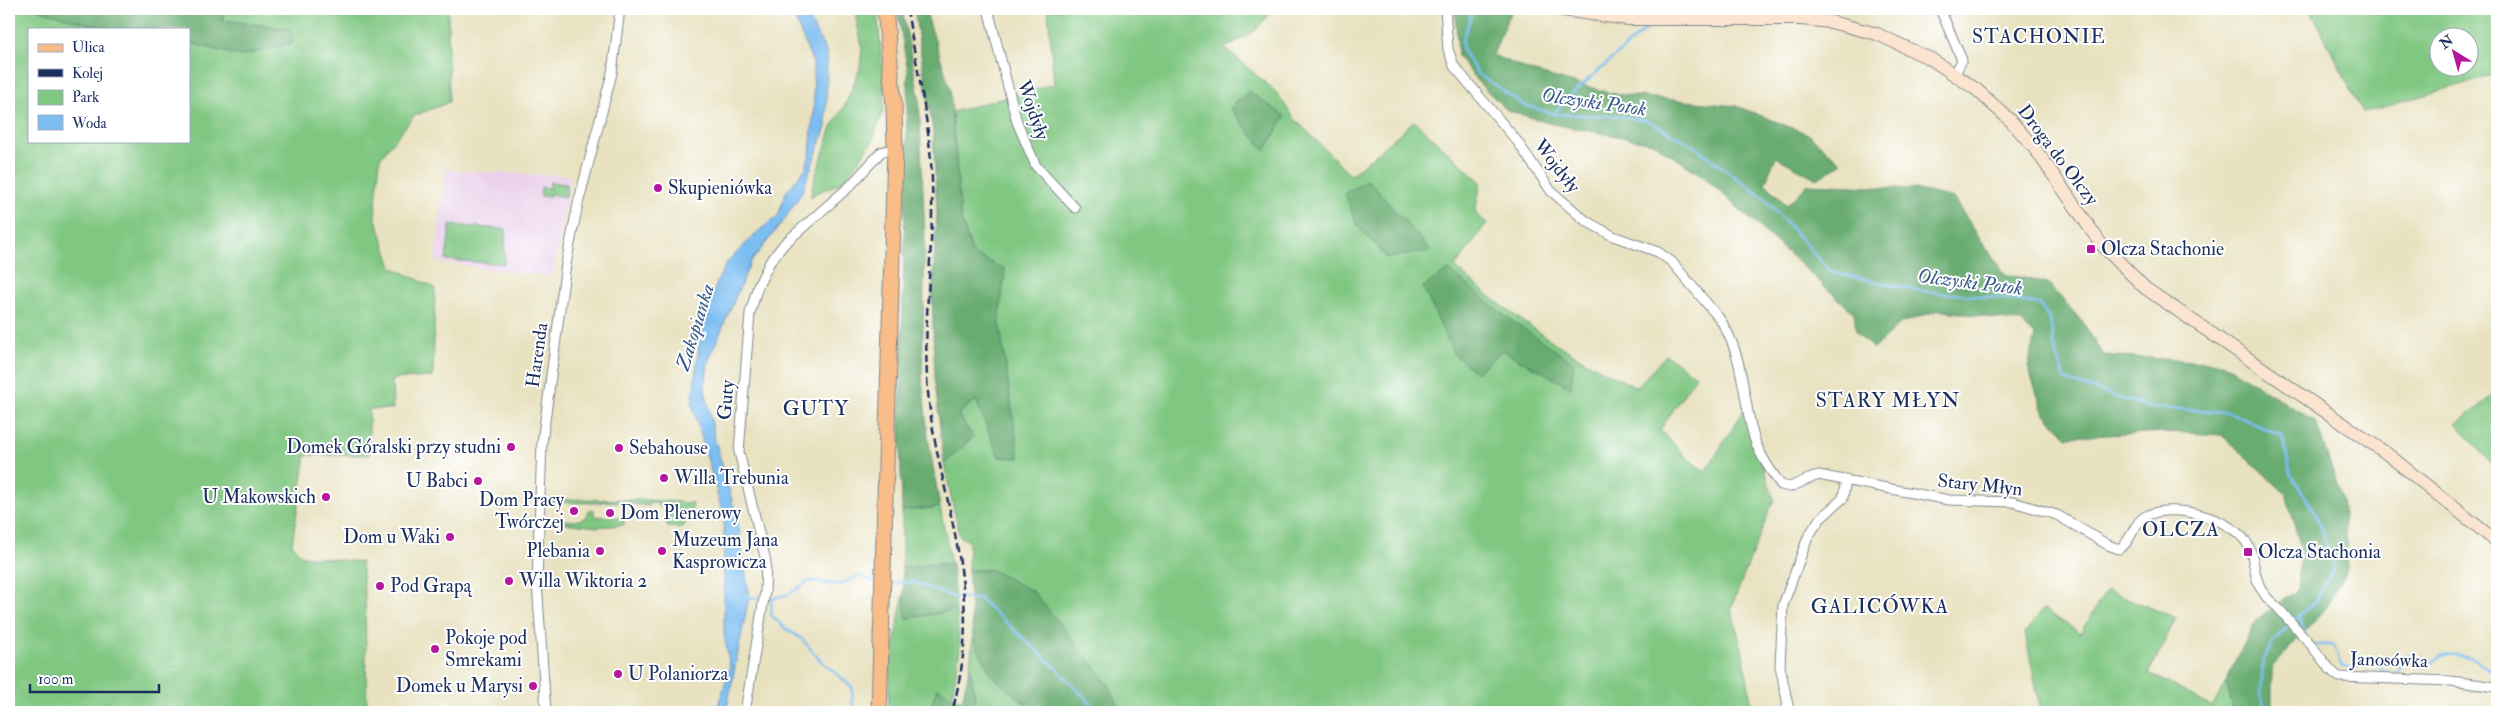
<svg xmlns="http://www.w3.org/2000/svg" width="2506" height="721" font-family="'IM FELL Double Pica',serif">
<rect width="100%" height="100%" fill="#fff"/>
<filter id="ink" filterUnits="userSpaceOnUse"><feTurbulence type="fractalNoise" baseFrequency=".02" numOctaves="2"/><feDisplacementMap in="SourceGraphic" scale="10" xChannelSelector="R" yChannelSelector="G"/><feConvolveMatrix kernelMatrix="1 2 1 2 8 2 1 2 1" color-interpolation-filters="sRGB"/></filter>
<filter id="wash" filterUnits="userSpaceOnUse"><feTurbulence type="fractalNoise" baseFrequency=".0096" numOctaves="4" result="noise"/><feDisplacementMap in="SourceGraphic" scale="20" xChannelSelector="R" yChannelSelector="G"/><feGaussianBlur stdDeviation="1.12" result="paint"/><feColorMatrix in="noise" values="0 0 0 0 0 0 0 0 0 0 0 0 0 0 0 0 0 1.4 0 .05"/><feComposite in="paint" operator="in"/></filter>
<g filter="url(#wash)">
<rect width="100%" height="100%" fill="#e8e2c0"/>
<!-- built -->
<path fill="#ebd1eb" d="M446,170L571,176L552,277L437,262L435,259Z"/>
<!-- green -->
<g fill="#80c782" stroke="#4e7b70" fill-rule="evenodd">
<path d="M9,9H37L84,23L116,29H29V141H189V43L242,56L290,29L222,20L225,9H448L449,102L414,116L380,158L375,216L392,267L435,288L433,377L392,379L393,409H369V455H306L292,544L302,556L361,562L365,600L367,712H9Z"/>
<path d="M854,9H877L884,85V108L872,142L843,182L816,193L811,197L812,187L832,127L846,103L860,68L862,46Z"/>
<path d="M1048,9H1274L1255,31L1225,48L1276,92L1294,118L1351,175L1414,121L1481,182L1475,213L1487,223L1455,267C1509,315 1571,358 1637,387L1666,355L1696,376L1660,430L1686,457L1705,472L1744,410L1774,499L1731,608L1743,653L1753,712H1121L1109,685L992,570H968L969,541L960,537L944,464L973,437L958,414L976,400L999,457L1019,458L999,321L1005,269L973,254L961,220L952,112L1054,84Z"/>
<path d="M2310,9H2497V74L2363,113ZM2438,38H2468V68H2438Z"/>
<path d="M550,182L567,184L566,197L550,194L549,197L540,196L541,187L550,188Z"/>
<path d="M450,225L506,229L504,264L446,260Z"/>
<path d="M2497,393V469L2456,424Z"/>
<path d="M545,499L646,500L693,503L691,514L682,528L667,527L668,507L658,506V503H649V506L602,501L601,503L545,502Z"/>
<path d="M940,507L951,563L902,567V511Z"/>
<path d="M589,510H594V516L624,518V525L597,527L562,523V520L576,521L587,517Z"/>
<path d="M2107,590L2176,618L2149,673L2212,707L2226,681L2234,712H2041L2025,633L2043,609L2080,633Z"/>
<path d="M904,591L906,619L956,610L960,649L952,697L937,688L929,712H888L890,665Z"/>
<path d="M973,638L992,676L1035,712H977L970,666Z"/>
</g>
<!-- forest -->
<g fill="#68ac70" stroke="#426e67">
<path d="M37,9H225L222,20L290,29L293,43L242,56L189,43V29H116L84,23Z"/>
<path d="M897,9H902L919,97L925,238L922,378L928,437L940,507L902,511L900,431L908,71Z"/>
<path d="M914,9H925L950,88L961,220L973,254L1005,269L999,321L1019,458L999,457L976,400L958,414L973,437L944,464L935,382L932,298L937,212L933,132Z"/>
<path d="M1455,9H1514L1508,17L1493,55L1531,71L1614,94L1736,106L1808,134L1842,163L1817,179L1776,157L1765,183L1787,205L1808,184L1915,189L1953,198L2004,274L2048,283L2084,324L2103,355L2222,363L2316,422L2342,499L2348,567L2323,612L2272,667V712H2234L2226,681L2256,620L2297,590L2301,549L2286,494L2222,435L2165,432L2067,437L2043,412L2028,367L2035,335L2021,322L1939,310L1901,323L1873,349L1856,332L1854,313L1703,176L1653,143L1548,123L1507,110L1478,82L1458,56Z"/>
<path d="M1248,91L1285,116L1265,151L1230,108Z"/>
<path d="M1368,180L1431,251L1387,258L1357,225L1345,193Z"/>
<path d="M1449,270L1505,316L1574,363L1571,388L1502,350L1476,373L1453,353L1423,287Z"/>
<path d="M952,563L956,610L906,619L902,567Z"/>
<path d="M968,570H992L1034,592L1109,685L1121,712H1035L992,676L973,638Z"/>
<path d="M970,666L977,712H929L937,688L962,701Z"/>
</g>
<!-- water -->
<path fill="#7cbef2" stroke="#4c76a8" d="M791,9H804L827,54L826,127L802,192L784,220L750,263L708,362L705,389L715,440L738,522L749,597L726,712H716L730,668L724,633V518L692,404L699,345L717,282L727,262L761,229L778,216L786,192L806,168L810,154L814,107L813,63Z"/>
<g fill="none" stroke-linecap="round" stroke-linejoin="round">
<!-- stream -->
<g stroke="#7cbef2" stroke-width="2.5">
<path d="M1473,9L1462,42L1463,51L1479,75L1524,105L1553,114L1621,116L1648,121L1691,144L1764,198L1831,272L1922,291L2006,299L2039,304L2050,320L2054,345L2065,380L2147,407L2228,412L2282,436L2291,474L2316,515L2334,568L2316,600L2274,640L2263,661L2261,695L2264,712"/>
<path d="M1663,14L1670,9"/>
<path d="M1553,114L1573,93L1652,24"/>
<path d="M891,583L914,582L953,597L980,599L1054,666L1092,705L1095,712"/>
<path d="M746,597L759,598"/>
<path d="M772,598L771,615L786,629L802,639L820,660L852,687L853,712"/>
<path d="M771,599L789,594L809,581L839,585L859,576L874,581"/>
<path d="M2299,617L2305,633"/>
<path d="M2315,645H2332L2336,650L2341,666L2355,670L2365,659L2371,658L2382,670L2390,674L2399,672L2401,664L2409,655C2412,658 2420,667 2424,666C2429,666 2435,659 2441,657C2464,649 2479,661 2497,674"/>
</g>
</g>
</g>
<g filter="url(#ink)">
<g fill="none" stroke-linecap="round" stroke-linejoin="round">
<!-- street casing -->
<g stroke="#82888f" stroke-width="11">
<g id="street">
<path d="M988,9L1017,122L1036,166L1075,208"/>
<path d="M1445,9L1448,49L1454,66L1517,141L1551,191L1586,221L1613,236L1658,252L1672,262L1719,318C1745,355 1742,400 1755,441C1761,457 1771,471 1781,485L1790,487L1818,475L1949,500L2013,502L2057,515L2108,545L2119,549C2132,542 2133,521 2148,515C2175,503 2233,518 2248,545C2256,559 2252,576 2263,592C2267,600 2275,604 2281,611C2291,623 2302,634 2312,646C2321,657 2327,669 2339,677L2451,681L2497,687"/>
<path d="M1940,9L1962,60L1955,74"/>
<path d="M546,712L537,582L542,443L566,264L578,204L612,73L620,9"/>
<path d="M745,712L765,592L766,561L739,452L750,313L758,286L770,262L784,244L850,186L881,152L895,148"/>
<path d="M1784,712L1788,705L1780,666L1783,605L1808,537L1819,520L1843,498L1846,479"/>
</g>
</g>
<!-- secondary casing -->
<g stroke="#82888f" stroke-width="14">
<path id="secondary" d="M1555,9L1628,19H1801L1831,22L1877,34L1931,59L1977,90L2011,121L2036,150L2101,244L2145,288L2386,453L2497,542"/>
</g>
<!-- primary casing -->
<g stroke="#82888f" stroke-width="17">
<path id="primary" d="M879,712L895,148L894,106L885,9"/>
</g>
<!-- street -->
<use href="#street" stroke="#fff" stroke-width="9"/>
<!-- secondary -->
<use href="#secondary" stroke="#fce5d0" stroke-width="12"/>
<!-- primary -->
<use href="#primary" stroke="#f8bd89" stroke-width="15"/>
<!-- rail -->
<path stroke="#1b2f5e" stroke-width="2.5" stroke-dasharray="8 4" stroke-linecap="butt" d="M907,9C916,66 930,122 932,180C934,251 922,321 928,392C934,462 960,530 964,600C967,638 962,675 952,712"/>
</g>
</g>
<!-- markers -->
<g fill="#b5179e" stroke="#fff" stroke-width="2">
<circle cx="658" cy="188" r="5"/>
<rect x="2086" y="244" width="10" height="10" rx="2.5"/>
<circle cx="511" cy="447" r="5"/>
<circle cx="619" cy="448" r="5"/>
<circle cx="664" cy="478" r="5"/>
<circle cx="478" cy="481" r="5"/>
<circle cx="326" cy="497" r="5"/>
<circle cx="574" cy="511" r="5"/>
<circle cx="610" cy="513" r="5"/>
<circle cx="450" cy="537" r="5"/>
<circle cx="600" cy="551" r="5"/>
<circle cx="662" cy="551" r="5"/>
<rect x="2243" y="547" width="10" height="10" rx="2.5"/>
<circle cx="509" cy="581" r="5"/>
<circle cx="380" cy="586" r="5"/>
<circle cx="435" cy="649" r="5"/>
<circle cx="618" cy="674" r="5"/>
<circle cx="533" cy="686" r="5"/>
</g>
<g text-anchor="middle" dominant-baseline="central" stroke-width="4" stroke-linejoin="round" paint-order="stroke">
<!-- street labels -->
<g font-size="19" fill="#1b2f5e" stroke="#fff">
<text transform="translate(1033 110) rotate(71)">Wojdyły</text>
<text transform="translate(2058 155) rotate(53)">Droga do Olczy</text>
<text transform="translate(1557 166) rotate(52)">Wojdyły</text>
<text transform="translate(537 355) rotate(-82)">Harenda</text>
<text transform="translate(726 400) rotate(-85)">Guty</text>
<text transform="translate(1980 485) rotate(6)">Stary Młyn</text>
<text transform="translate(2389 660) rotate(2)">Janosówka</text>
</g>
<!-- poi labels -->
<g font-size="19" fill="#1b2f5e" stroke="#fff" text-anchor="start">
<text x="668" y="188">Skupieniówka</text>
<text x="2101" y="249">Olcza Stachonie</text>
<text x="501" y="447" text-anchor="end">Domek Góralski przy studni</text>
<text x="629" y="448">Sebahouse</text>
<text x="674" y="478">Willa Trebunia</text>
<text x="468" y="481" text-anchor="end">U Babci</text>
<text x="316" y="497" text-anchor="end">U Makowskich</text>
<text x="564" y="500" text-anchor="end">Dom Pracy<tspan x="564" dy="22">Twórczej</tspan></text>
<text x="620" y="513">Dom Plenerowy</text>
<text x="440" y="537" text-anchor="end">Dom u Waki</text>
<text x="672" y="540">Muzeum Jana<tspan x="672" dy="22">Kasprowicza</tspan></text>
<text x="590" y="551" text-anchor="end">Plebania</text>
<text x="2258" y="552">Olcza Stachonia</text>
<text x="519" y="581">Willa Wiktoria 2</text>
<text x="390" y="586">Pod Grapą</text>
<text x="445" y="638">Pokoje pod<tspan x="445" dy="22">Smrekami</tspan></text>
<text x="628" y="674">U Polaniorza</text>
<text x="523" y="686" text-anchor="end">Domek u Marysi</text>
</g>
<!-- neighbourhood labels -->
<g font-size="20" letter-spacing="1" fill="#1b2f5e" stroke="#fff">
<text x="2039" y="36">STACHONIE</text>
<text x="1888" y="400">STARY MŁYN</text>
<text x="816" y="408">GUTY</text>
<text x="2181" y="529">OLCZA</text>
<text x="1880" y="606">GALICÓWKA</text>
</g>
<!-- water labels -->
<g font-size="20" font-style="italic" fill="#385a8a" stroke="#fff">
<text transform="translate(1594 102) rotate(8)">Olczyski Potok</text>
<text transform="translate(1970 282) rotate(7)">Olczyski Potok</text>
<text transform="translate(695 327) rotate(-73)">Zakopianka</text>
</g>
</g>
<!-- margin -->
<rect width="2506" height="721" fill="none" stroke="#fff" stroke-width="30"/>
<!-- legend -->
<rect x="28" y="28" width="162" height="115" fill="#ffffff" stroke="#a4acbf"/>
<rect x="38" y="44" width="25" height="8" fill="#f8bd89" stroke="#a4acbf"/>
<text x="72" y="52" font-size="15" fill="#1b2f5e">Ulica</text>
<rect x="38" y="69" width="25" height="8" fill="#1b2f5e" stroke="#a4acbf"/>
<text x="72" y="78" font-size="15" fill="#1b2f5e">Kolej</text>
<rect x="38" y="90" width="25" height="15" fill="#80c782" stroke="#a4acbf"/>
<text x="72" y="102" font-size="15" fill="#1b2f5e">Park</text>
<rect x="38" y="115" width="25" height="15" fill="#7cbef2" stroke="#a4acbf"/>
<text x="72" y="128" font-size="15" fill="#1b2f5e">Woda</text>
<!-- north arrow -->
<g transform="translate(2454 52) rotate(323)"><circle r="24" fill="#ffffff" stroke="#a4acbf"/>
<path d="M0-4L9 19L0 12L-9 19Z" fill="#b5179e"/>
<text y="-8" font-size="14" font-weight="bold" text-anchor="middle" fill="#1b2f5e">N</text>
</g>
<!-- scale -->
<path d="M30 684v8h129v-8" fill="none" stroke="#1b2f5e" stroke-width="2.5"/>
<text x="38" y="684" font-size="15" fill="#1b2f5e" stroke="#ffffff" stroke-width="4" paint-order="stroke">100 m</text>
</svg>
